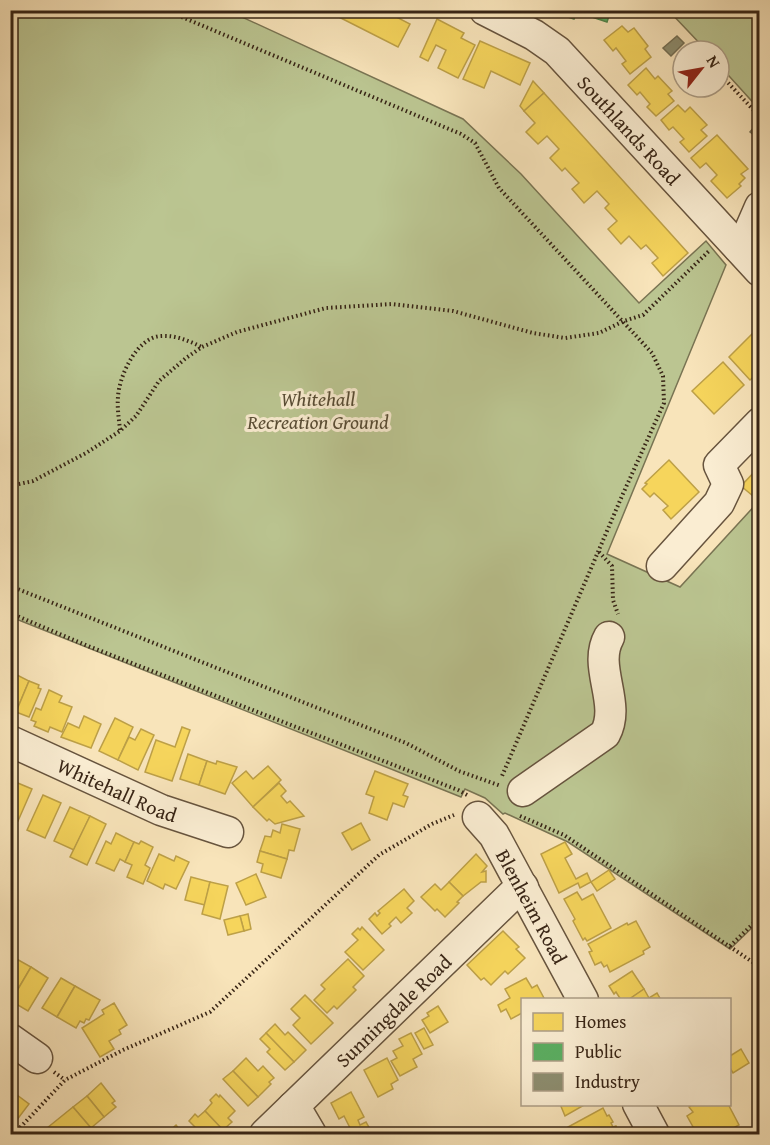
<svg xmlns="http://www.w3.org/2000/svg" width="770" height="1145" font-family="'Gentium Book Plus',serif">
<rect width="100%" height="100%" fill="#f8e4ba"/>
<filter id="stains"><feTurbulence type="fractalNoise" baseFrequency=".00333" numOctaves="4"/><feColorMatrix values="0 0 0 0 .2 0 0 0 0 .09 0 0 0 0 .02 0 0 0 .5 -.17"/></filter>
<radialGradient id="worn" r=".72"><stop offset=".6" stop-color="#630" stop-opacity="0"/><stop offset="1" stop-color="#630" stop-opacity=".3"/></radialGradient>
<!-- green -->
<g fill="#bbc591" stroke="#797453" stroke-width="1.5">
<path d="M10,11H229L463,119L521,174L639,303L706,241L726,265L607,554L680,587L759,501V921L730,949L568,842L505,813L503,814L485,798L465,789L461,797L11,617Z"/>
<path d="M669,11H759V109L719,65V51H707Z"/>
</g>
<!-- homes -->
<g fill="#f6d55c" stroke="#bda047" stroke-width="1.5">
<path d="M325,10H383L410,24L398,47Z"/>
<path d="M437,19L464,33L461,38L475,45L458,78L438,68L446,50L436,45L428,61L420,57Z"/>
<path d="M622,26L628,32L634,28L648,46L645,49L651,57L630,74L622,64L626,61L616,48L613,51L604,40Z"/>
<path d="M480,41L530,63L520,85L491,71L484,88L463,79Z"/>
<path d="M646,68L655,79L658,76L672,91L668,94L674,101L656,116L647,107L650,104L640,92L637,95L628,85Z"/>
<path d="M533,81L544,93L524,111L520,106Z"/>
<path d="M544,93L688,253L663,276L652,263L658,258L646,245L641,249L629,236L621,244L608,229L617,221L605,208L609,204L597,191L584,203L572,189L579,183L565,168L562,171L550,158L559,149L547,136L538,144L526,132L535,123L524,111Z"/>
<path d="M678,105L685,112L690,107L707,125L701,130L707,136L689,152L680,142L684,139L673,127L669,130L661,120Z"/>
<path d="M717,135L748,169L741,174L745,178L739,184L741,186L727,198L711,181L717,175L706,163L700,168L691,158Z"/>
<path d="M759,327L760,371L750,380L729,357Z"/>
<path d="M723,362L744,385L714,414L692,391Z"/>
<path d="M669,460L699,492L671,519L663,510L668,506L654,493L650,497L642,489L647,484L645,483Z"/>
<path d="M760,466V488L753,496L741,486Z"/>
<path d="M17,675L29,681L16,712L10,709V684Z"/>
<path d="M29,681L39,685L38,688L41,689L29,717L16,712Z"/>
<path d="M49,690L62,696L59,702L72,707L62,732L50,727L48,732L34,726L36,722L31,720L36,708L41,710Z"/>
<path d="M84,716L101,724L91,748L61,737L68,723L79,728Z"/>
<path d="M115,718L133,727L118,760L99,751Z"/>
<path d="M182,727L190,730L172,781L145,772L156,740L175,747Z"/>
<path d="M141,729L154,735L138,770L118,760L129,737L135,740Z"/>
<path d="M188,754L207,761L199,785L180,779Z"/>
<path d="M207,761L216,764L217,761L237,767L225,794L199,785Z"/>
<path d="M268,766L281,780L253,807L232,783L246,771L253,779Z"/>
<path d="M375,771L408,784L403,795L408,797L404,807L393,803L387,820L369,813L374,797L366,794Z"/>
<path d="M13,781L32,789L18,821L14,819L12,824L10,823V786Z"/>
<path d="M279,783L286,791L281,796L287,803L290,801L304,816L275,824L269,819L267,821L253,807Z"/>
<path d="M43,795L61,803L45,838L27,830Z"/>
<path d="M70,807L90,816L74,850L54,841Z"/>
<path d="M90,816L106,824L87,865L70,857Z"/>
<path d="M361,823L370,840L352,850L342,833Z"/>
<path d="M282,824L300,829L294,851L289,850L287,859L260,851L265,836L271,837L273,830L280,833Z"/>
<path d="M116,833L134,842L125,862L120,859L114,871L96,863L106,841L111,844Z"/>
<path d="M141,841L153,847L145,865L150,868L143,884L127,877L132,865L125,862L134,842L139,844Z"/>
<path d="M565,842L572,854L565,858L576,879L587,873L591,882L580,888L578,883L559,893L541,854Z"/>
<path d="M260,851L287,859L281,878L261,872L263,864L257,862Z"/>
<path d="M159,854L174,861L176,856L189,862L176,889L165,884L163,889L147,881Z"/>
<path d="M476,854L487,866L482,872L486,871V882H481L463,896L449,882Z"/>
<path d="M609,870L615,879L597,891L591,882Z"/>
<path d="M256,874L266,897L246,905L236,883Z"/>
<path d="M191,877L210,882L205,905L185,900Z"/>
<path d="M210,882L228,886L220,919L202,914Z"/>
<path d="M449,882L463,896L457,902L459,903L445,917L437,909L435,911L421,897L435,884L441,890Z"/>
<path d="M404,889L414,901L407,908L412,913L401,923L396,917L389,924L391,926L382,934L369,919L375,913L377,916L380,913L378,911Z"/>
<path d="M577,892L582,900L593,894L611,928L587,941L585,938L583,940L573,921L575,919L564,899Z"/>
<path d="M248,914L251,929L244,931L240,916Z"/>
<path d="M240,916L244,931L228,935L224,920Z"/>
<path d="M636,921L650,947L643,951L644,954L610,972L607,965L604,967L601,962L595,965L589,952L592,951L588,944L627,923L628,925Z"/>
<path d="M362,927L384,950L363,970L345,952L358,940L352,934L358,928L360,930Z"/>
<path d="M503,931L519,947L516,949L525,958L508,974L505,971L491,985L484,978L481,980L467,965Z"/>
<path d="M13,957L31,967L11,1001L10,961Z"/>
<path d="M348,959L364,976L353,987L356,990L337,1009L334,1006L327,1013L314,1000L325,989L321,985Z"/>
<path d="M31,967L48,978L28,1011L11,1001Z"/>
<path d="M632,971L644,989L628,1000H621L616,992L614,994L609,986Z"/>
<path d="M61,978L75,986L57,1017L42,1008Z"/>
<path d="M526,978L532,988L537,985L545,1000H522V1013L511,1019L506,1009L501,1012L498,1005L510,998L505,989Z"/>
<path d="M75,986L100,1000L89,1020L86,1019L84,1023L80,1021L76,1028L57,1017Z"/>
<path d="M644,989L649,998L657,993L661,1000H628Z"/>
<path d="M305,995L333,1023L311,1044L293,1025L300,1018L291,1009Z"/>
<path d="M114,1003L127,1025L119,1030L121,1034L109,1041L114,1049L100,1057L82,1028L104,1014L102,1010Z"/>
<path d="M438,1006L448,1022L430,1033L422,1020L429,1016L427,1013Z"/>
<path d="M275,1024L285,1035L288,1032L306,1050L294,1062L266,1033Z"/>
<path d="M424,1028L433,1045L424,1049L415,1033Z"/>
<path d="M266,1033L294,1062L285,1070L267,1052L270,1049L260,1039Z"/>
<path d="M411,1033L422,1054L413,1059L417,1067L400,1076L391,1061L397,1058L393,1051L403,1046L399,1039Z"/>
<path d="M741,1049L749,1063L733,1073L730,1068V1056Z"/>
<path d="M246,1058L258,1071L263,1066L274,1078L269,1082L271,1084L258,1097L233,1071Z"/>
<path d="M387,1058L398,1080L391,1084L393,1089L378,1097L364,1070Z"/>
<path d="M233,1071L258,1097L248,1106L223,1079Z"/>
<path d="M101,1083L115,1101L112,1103L116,1107L104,1117L87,1096Z"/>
<path d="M13,1092L29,1104L10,1129V1095Z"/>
<path d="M351,1092L364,1117L358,1120L360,1125L366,1122L371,1131L364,1134H348L347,1132L351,1130L344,1116L339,1119L331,1103Z"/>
<path d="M216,1094L219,1097L220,1095L235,1111L228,1118L232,1122L223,1130L205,1111L212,1103L210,1100Z"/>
<path d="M87,1096L104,1117L91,1128L73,1107Z"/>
<path d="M560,1104H586L565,1116Z"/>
<path d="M693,1104H728L739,1125L722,1134H697L687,1116L693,1112L689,1107Z"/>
<path d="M73,1107L91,1128L96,1134H52L47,1128Z"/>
<path d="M603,1108L607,1116L609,1115L613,1122L611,1123L613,1127L600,1134H573L568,1127Z"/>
<path d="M205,1111L223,1130L219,1134H202L189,1121L195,1114L198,1117Z"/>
<path d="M176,1125L182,1133L184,1131L187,1134H166Z"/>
<path d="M616,1126L620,1134H600L613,1127Z"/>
</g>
<!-- public -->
<path fill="#5aae61" stroke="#50854a" stroke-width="1.5" d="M557,10H611L607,22L577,12L574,19L556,13Z"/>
<!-- industry -->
<g fill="#8c8c6e" stroke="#726d53" stroke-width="1.5">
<path d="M677,36L684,43L671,56L663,48Z"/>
<path d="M756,125L760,128V140L750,132Z"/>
</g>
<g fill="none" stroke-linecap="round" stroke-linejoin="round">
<!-- minor casing -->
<g stroke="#67543e" stroke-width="33">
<g id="minor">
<path id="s1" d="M485,10L534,35L557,51L760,271"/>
<path d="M739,248L746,239L760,207"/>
<path d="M662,566L719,503L728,484L719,465L760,423"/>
<path id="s2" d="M10,741L161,810L228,832"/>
<path d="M523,791L605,734C622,703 592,667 609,637"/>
<path id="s3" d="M478,817L494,835L583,1000"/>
<path d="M10,1039L37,1058"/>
<path d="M638,1104L654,1134"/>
<path d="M293,1107L301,1117L311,1134"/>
<path id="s4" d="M265,1134L513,894L523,887"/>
</g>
</g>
<!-- path -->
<g stroke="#372415" stroke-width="4" stroke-dasharray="1.5 3" stroke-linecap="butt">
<path d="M165,10L461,134L475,143L499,188L652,353L663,376L664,403L622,496L502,776"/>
<path d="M719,73L760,117"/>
<path d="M120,430C119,419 117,408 118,397C119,376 137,337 161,336C176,335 189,341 202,347"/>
<path d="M10,486L33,481L86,453L120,431L136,416L159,381L186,358L202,347L237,332L326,308L392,304L453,311L533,333L565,338L599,333L624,321L643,315L710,250"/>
<path d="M599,552L612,566L613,600L618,614"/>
<path d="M10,586L406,743L459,771L501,786"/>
<path d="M10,613L88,646L458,790L469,796"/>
<path d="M520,816L564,835L760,967"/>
<path d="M730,946L760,917"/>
<path d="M54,1072L65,1080"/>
<path d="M14,1134L65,1080L123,1050L210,1012L379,855L432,824L454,815"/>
</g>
<!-- minor -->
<use href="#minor" stroke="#faedd2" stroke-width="30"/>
</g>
<g text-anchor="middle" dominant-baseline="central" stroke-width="6" stroke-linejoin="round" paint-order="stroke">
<!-- street labels -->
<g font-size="20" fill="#372415" stroke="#faedd2">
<text stroke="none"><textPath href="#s1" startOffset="190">Southlands Road</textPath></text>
<text stroke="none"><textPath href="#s2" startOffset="118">Whitehall Road</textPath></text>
<text stroke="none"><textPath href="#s3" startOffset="105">Blenheim Road</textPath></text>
<text stroke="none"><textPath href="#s4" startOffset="178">Sunningdale Road</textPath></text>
</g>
<!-- park labels -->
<g font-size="20" font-style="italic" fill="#584c34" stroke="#faedd2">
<text x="318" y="398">Whitehall<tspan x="318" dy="23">Recreation Ground</tspan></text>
</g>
</g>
<!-- margin -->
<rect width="770" height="1145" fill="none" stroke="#f8e4ba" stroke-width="36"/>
<rect x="12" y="12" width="746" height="1121" fill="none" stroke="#372415" stroke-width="3"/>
<rect x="18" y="18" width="734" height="1109" fill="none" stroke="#372415" stroke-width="1.5"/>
<!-- legend -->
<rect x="521" y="998" width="210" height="108" fill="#faedd2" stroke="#ac9d86" stroke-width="1.5"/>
<rect x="533" y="1013" width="30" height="18" fill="#f6d55c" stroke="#ac9d86" stroke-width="1.5"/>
<text x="575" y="1028" font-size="18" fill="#372415">Homes</text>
<rect x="533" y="1043" width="30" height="18" fill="#5aae61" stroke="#ac9d86" stroke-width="1.5"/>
<text x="575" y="1058" font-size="18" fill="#372415">Public</text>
<rect x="533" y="1073" width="30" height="18" fill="#8c8c6e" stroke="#ac9d86" stroke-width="1.5"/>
<text x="575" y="1088" font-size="18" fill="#372415">Industry</text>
<!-- north arrow -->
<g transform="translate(701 69) rotate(59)"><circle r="28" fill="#faedd2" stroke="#ac9d86" stroke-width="1.5"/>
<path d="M0-4.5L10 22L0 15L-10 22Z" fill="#8f2418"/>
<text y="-9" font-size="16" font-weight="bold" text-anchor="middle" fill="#372415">N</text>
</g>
<rect width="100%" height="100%" filter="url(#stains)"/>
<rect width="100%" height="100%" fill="url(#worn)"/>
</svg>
